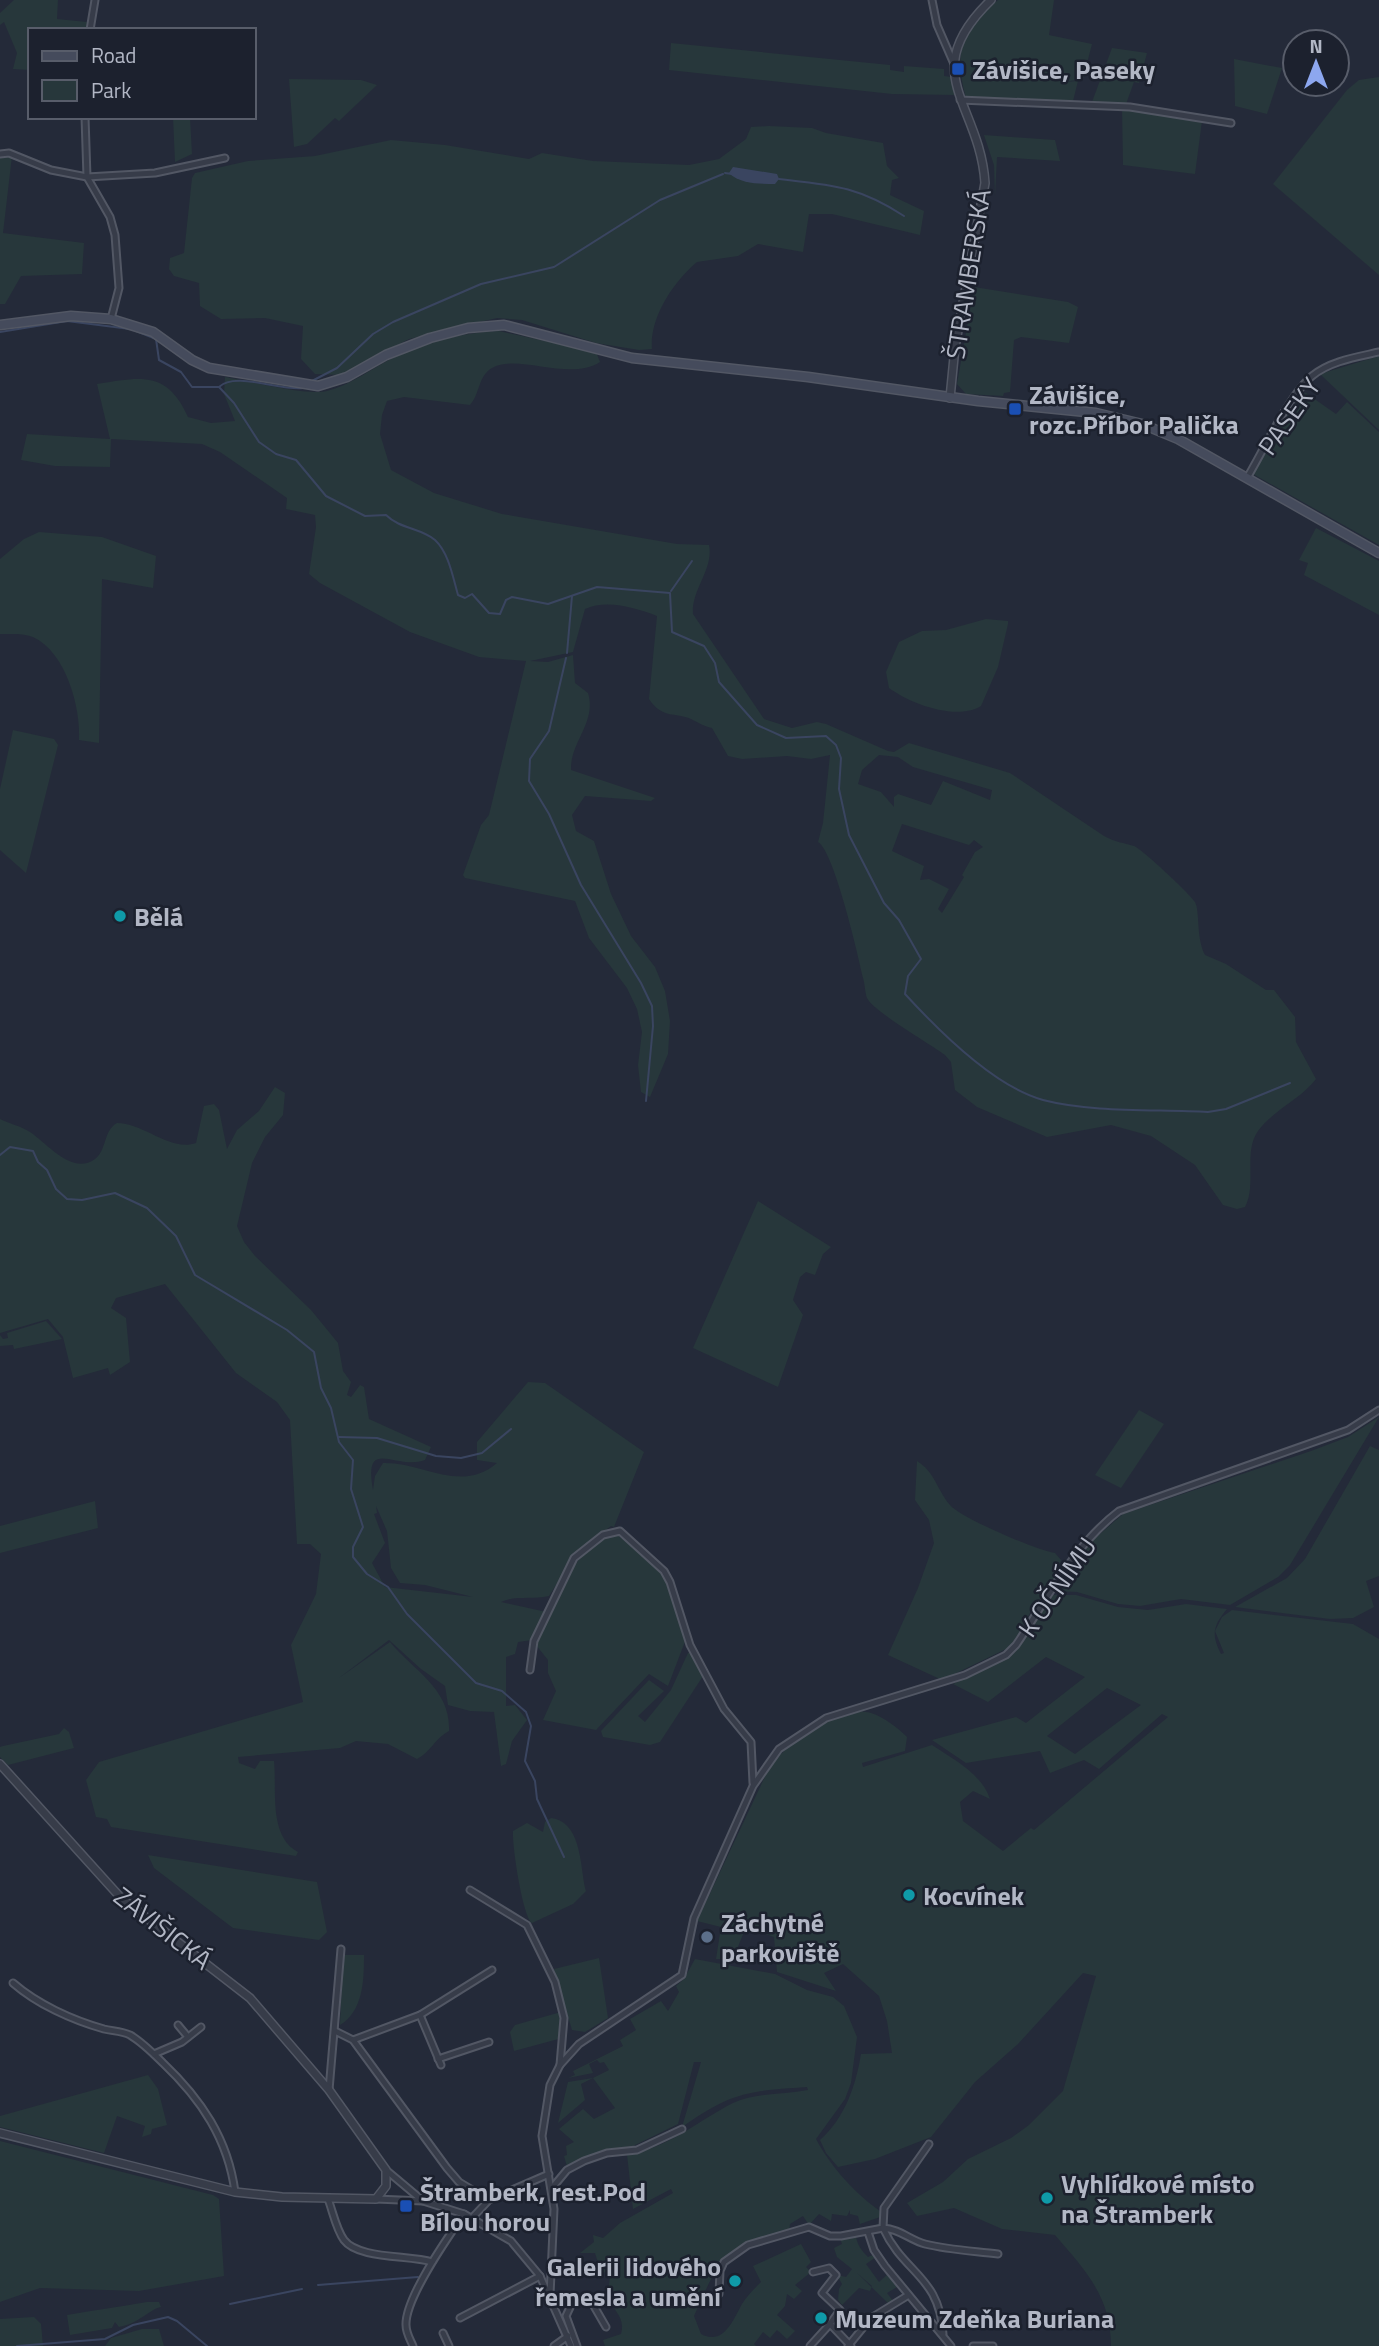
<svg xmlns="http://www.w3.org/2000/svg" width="1379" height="2346" font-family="'Titillium Web',sans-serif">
<rect width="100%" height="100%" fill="#242a39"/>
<!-- green -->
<g fill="#27373b" fill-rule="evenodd">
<path d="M14,0H58L57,19L87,22L86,30H30V70L13,69L17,53L4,22L0,25V13Z"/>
<path d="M998,0H1054L1049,35L1092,44L1083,79L1064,82L1078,81L1073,101L966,98C953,51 962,32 998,0Z"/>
<path d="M671,43L890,65V70L904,72V66L944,69V76L951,77L955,95L892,94L669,70Z"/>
<path d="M1112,48L1147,53L1139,83L1134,82L1126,104L1092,102Z"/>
<path d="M1234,59L1282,68L1267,114L1235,106Z"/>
<path d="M1379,77V275L1273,184L1347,90L1359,80Z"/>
<path d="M289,79L361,80L377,85L339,121L335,118L307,144L294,147Z"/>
<path d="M1122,108L1202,121L1195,174L1123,165Z"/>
<path d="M173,117H190L192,154L175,162Z"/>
<path d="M769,126L812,128L826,133L883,143L887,166L899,178L892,180L890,195L924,211L920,235L832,214H809L803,252L758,244L738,256L697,262C674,281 649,318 652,349L639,350L596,343L522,320L497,318L409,339L341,375L315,374L301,359L303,326L265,318L221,319L200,306L199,283L174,276L169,269L170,258L184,253L192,178L195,173L248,161L315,156L391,140L445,145L529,159L542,153L593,161L689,165L719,159L746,139L751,127Z"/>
<path d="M984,135L1055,140L1060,161L997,157L995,196L994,165Z"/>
<path d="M12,156L3,233L84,243L82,274L21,276L5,304H0V158Z"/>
<path d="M974,287L1068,302L1078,307L1069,343L1021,337L1014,340L1010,392L1004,393L1003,396L966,394L957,384Z"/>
<path d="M499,331L596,352L600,362C569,382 518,353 492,368C478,376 480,394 470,405L404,397L387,401L382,415L380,434L391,470L434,493L502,514L677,544L709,545C714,569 691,590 693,614L764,719L792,728L817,722L826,724L888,751L894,752L909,743L1010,773L1104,836C1115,842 1124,843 1134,846C1141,848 1191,895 1195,902C1200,911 1196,938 1205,955L1226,964L1266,990H1274L1295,1017L1296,1042L1316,1079C1300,1100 1273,1110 1258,1131C1243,1152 1257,1185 1245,1207L1237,1209L1223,1205L1195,1165L1151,1136L1111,1125L1047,1137L977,1107L955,1090L951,1062L945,1055C929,1043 874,1012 867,998C865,993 865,984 863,978C858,955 834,851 818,842L823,823L830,755L811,759L787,756L742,759L728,756L712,728C703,726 699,723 691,719C675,712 662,719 649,699L657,616C636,608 607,599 585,609L573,652L530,661L548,662L573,655L575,683L588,693C597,722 570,742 571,770L655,798L651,801L585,796L572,815L576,831L594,841L611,894L631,936L655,967L665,991L670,1021L668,1054L650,1097L641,1092L638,1065L642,1032L637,1009L627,988L589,938L575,901L465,878L463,875L481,825L489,815L526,661L479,657L410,632L320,583L309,574L316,527L315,515L286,509L287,498L220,452L202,444L111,439L110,467L55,466L21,460L27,434L110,439L97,384C141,377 167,370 188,417L211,423L235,421L224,394L225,377C249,381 306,396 327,391C351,385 372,368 395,357C425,342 465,332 499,331ZM879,755L898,757L913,767L992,790L990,800L943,781L931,805L898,794L894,797V807L881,792L858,784L862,770ZM902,824L969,845L974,840L983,847L975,852L962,875L964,877L942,913L938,909L949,889L929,879L920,880L924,866L892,851Z"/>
<path d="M1379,356V430L1320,374Z"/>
<path d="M1306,393L1336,414L1347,402L1379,432V545L1253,474L1300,394Z"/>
<path d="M1316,528L1379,561V615L1304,575L1308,563L1299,560Z"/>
<path d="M39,532L102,537L156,556L153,588L102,579L99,743L79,740C81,708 66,652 33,637C23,633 11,634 0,634V559L24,539Z"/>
<path d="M986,619L1008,621V624L998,667L981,706C956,721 911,704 889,688L886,672L899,642L922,631L946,630Z"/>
<path d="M13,730L54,739L58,745L26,873L0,850V789Z"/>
<path d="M275,1087L285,1093L283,1115L265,1137L252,1163L237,1226L244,1242L255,1256L311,1310L338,1343L343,1371L351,1382L347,1395L351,1397L360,1385L364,1387L369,1419L431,1447L425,1460C396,1471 363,1435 373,1490L375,1476L383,1463C423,1462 461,1494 497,1463L477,1460V1442L528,1382L545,1383L644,1452L614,1527L611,1526L578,1551L549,1596C532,1600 516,1595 501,1602L551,1613C566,1580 578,1545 616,1534L660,1569L668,1580L686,1639L668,1686L649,1674L596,1730L543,1720L556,1691L548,1673V1660L532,1640L518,1642L515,1654L506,1657V1706L515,1705L527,1720L512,1741L506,1764L501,1766L494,1712L470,1711L448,1705L445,1686L421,1669L389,1640L339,1678L390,1642C414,1671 451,1689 449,1731C435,1738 430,1753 417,1759L388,1744L356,1741L340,1748L238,1757L239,1763L255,1769L260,1761H274C277,1789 268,1836 298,1852L296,1856L111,1827L107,1819L96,1817L86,1780L99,1762L303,1702L291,1645L316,1594L321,1554L310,1544H297L290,1420L277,1402L236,1373L165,1284L116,1298L111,1308L126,1318L130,1362L110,1375L108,1368L73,1378L63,1337L48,1319L0,1333V1119C10,1124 21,1126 30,1132C47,1143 72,1176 95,1159C107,1150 103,1131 117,1123C144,1123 170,1152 196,1143L204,1106L214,1104L219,1110L227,1149L237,1130L259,1111ZM376,1506L387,1531L391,1568L400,1583L425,1585L473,1597L385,1587L372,1563L385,1543L374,1514L377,1513Z"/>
<path d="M758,1201L831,1247L823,1254L815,1275L806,1272L800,1277L793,1300L803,1315L778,1387L693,1348Z"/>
<path d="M46,1321L62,1339L14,1349L13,1345L0,1346V1335L3,1339L8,1338L7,1333Z"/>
<path d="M1139,1410L1164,1424L1121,1488L1095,1475Z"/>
<path d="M1379,1417L1290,1565L1278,1577L1230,1605L1181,1599L1140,1606L1118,1604L1077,1592L1055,1591L1093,1540L1123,1514L1311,1451L1348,1437Z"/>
<path d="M1370,1446L1379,1450V1576L1366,1581L1374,1607L1353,1618L1330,1619L1235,1607L1287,1578L1305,1559Z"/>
<path d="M917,1461C935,1472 937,1490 950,1505C959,1517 1038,1551 1055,1553L1061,1560L1058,1575L1036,1610L1031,1611L1016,1640L1006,1649L942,1680L888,1655L918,1588L934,1543L929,1520L915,1500Z"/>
<path d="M95,1501L98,1528L0,1553V1526Z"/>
<path d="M1053,1595H1076L1118,1607L1148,1610L1186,1604L1227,1609C1213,1626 1211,1634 1221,1654L1224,1653L1215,1631L1222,1617L1232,1610L1353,1624L1379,1639V2346H1111C1111,2297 1086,2271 1055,2235L1002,2229L954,2208L917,2216L907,2203L943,2182L968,2159L1011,2138L1029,2125L1063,2091L1096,1976L1083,1973L1018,2044L975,2082L931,2137L875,2159L838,2167L826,2153L820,2140C845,2118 856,2085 861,2054L892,2053L887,2021L879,1996L843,1964L824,1973L836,1991L777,1972L774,1937L746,1927L733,1959H716L721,1927L697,1921L769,1768C786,1744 838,1703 871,1713C884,1717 898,1728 907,1737L905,1751L862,1763L863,1767L932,1745C953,1759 982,1774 990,1799L973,1791L960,1802L963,1821L1003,1851L1031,1828L1034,1830L1168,1717L1162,1714L1099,1769L1084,1760L1050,1773L1040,1751L966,1763L932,1740L1016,1717L1026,1723L1085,1677L1046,1657L988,1702L953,1684L1014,1653ZM1107,1688L1141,1705L1075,1754L1047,1736Z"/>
<path d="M688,1653H692L703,1676L660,1742L650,1745L603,1737L601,1731L649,1680L664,1691L638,1716L645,1722L671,1690Z"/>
<path d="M64,1728L69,1732L74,1748L8,1765L0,1757V1747L3,1746L59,1734Z"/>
<path d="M551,1818C583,1822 580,1870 586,1891L573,1904L532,1923C523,1917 512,1847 513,1831L527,1823L543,1832L545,1822Z"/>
<path d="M148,1855L317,1882L327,1932L319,1940L233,1928L154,1868Z"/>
<path d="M343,1955H364C364,1981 363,2011 340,2025Z"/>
<path d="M599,1958L608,2018L585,2032L572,2030L554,1969Z"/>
<path d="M695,1959L775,1974L807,1990L833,1997L844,2006L857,2037L851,2083L845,2099L816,2139C831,2167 856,2195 883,2213V2216L860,2224L862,2231L885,2221L883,2228L862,2233L858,2216L850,2214V2210L847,2216L832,2214L831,2221L819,2214L809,2225L803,2216L790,2224L789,2232C725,2249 721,2254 694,2316L701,2334C724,2346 733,2320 742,2304C747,2296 754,2289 761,2282L753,2266L801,2244L811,2262L806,2267L811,2272L795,2285L802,2291L794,2299L787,2294L785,2306L777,2315L795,2331L787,2339L777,2330L770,2338L763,2332L754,2344L756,2346H605L603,2340L621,2334C626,2316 612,2311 609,2297C608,2289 610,2280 610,2273L601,2272L595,2253H580L594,2242L593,2235L603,2238L620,2223L673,2193L671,2189L633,2209L627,2154C666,2150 699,2120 733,2103C756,2092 783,2095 808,2090L807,2087C747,2091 732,2092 682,2127L701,2062H694L678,2124L629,2148L605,2151L567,2167L564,2156L567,2155L566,2146L574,2142L559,2129L583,2109L594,2119L615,2108L593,2078L581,2084L585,2100L558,2123L568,2082L593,2078L609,2070L604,2062L600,2063L597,2060L589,2064L593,2073L568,2078L575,2075L573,2071L623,2046L620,2040L636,2030L630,2019L661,2001L668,2011L679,1992L676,1986L684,1979Z"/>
<path d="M561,2012L562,2038L514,2051L510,2032L515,2025Z"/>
<path d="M148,2075L158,2089L167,2125L152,2129L151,2134L142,2137L145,2126L117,2116L104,2153L0,2127V2116Z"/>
<path d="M0,2141L213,2195L219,2199L224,2276L139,2291L40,2288L0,2302Z"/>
<path d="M856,2236C857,2245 862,2251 868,2257L875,2254L876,2257L866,2264L879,2282L888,2274L897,2287L887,2293L893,2301L889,2304L857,2273L872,2286L870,2291L859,2288L842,2305L838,2300L839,2289L830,2291L839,2289L842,2284L837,2275L846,2277L852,2269L837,2257L834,2248L842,2244L840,2238Z"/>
<path d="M147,2302H159L161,2307C150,2309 138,2324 119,2327L115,2322L112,2328L70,2335L67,2315C96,2310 118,2307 147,2302Z"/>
<path d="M34,2317L41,2324L43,2346H0V2319Z"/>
<path d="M142,2329H159L164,2346H105L111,2338Z"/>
</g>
<!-- water -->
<path fill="#3a4560" d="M733,167L777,174L779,179L775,184C760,184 740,184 729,173Z"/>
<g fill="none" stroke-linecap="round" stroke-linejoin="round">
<!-- stream -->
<g stroke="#3a4560" stroke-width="2">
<path d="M725,173L732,174"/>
<path d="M779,179C832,185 858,186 904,216"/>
<path d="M136,331L156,339L159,360L181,372L192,387H219L234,403L259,442L276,454L296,460L326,496L365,516L386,515C400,529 421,528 435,540C449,553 453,578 458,595L465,598L472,594L489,613L500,614L506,600L512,597L548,604L597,587L670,593L672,632L704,646L715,663L719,682L757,725L786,738L826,736L836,745L841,758L839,789L849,835L884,903L899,920L921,959L908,976L905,994C938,1030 995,1087 1043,1100C1093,1113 1157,1109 1208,1112L1226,1109L1290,1083"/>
<path d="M0,332L67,321L130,329"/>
<path d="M310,382L337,368L373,334L393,322L481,284L554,267L660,200L723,174"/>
<path d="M219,387C235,371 280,391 303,388"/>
<path d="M671,591L692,561"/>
<path d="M567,653L572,596"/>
<path d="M566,658L549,731L530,759L529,781L549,814L581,885L641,983L652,1006L653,1026L646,1101"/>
<path d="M0,1155L10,1147L33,1151L38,1162L47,1170L56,1189L67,1199L82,1200L115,1193L147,1208L176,1236L195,1275L287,1330L314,1352L321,1388L331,1408L339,1442L353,1460L351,1489L363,1527L353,1547V1557L367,1574L388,1587L407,1614L476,1683L502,1691L526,1712L531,1726L525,1761L535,1781L537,1799L564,1857"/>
<path d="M339,1437L377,1438L436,1456L461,1458L482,1453L511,1429"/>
<path d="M318,2285L418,2277"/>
<path d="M230,2304L302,2289"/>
<path d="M17,2346L105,2339L133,2325L168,2317L177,2321L207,2346"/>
</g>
<!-- minor casing -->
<g stroke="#525764" stroke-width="9">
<g id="minor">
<path d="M932,0L937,25L954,64"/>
<path d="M90,30L95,0"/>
<path d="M960,100L1130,107L1231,123"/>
<path d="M85,117L87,177L110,217L115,235L119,288L111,319"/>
<path d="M0,154L9,153L51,170L87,177L155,173L225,158"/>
<path d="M1247,478C1263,451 1290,394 1312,376C1330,361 1357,357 1379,352"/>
<path d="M530,1670L534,1641L574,1558L603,1535L620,1531L664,1571L670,1582L690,1645L724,1709L751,1742L753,1783"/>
<path d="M470,1890L527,1925L555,1982L564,2018L560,2065"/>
<path d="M13,1983C37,2004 72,2020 104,2029C112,2031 122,2031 130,2035C142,2042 153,2053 163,2063C201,2099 228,2139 235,2192"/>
<path d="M420,2015L441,2065"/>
<path d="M178,2025L188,2037"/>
<path d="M335,2031L353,2040L447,2168L459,2182L489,2200"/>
<path d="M353,2040L420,2015L492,1970"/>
<path d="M154,2054L182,2042L201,2027"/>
<path d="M438,2059L489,2042"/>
<path d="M329,2090L341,1949"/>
<path d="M386,2170L423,2201L464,2214L511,2241L540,2276L571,2346"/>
<path d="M552,2188L567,2170L584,2161L607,2153L637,2150L682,2129"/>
<path d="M328,2199C333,2212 336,2229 344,2240C358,2259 409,2255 432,2262"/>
<path d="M376,2199L423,2201"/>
<path d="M472,2218L489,2200L549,2174"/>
<path d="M868,2232L874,2250L885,2266L951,2346"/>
<path d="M813,2272L829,2268L836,2275L822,2293L840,2310L830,2324"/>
<path d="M719,2294L720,2271L724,2262L748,2245L809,2227L830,2236H841L883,2228L884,2208L929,2144"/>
<path d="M550,2295L554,2209L542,2136L550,2085L560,2065L579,2044L682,1975L694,1918L753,1786L779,1749L826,1718L965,1675L1006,1655L1016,1645C1048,1598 1073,1546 1119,1511L1348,1430L1379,1410"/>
<path d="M460,2318L540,2276"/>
<path d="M443,2333L449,2346"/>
<path d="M943,2334C940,2276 904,2274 883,2228C900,2229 910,2240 925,2244C949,2250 974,2251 998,2254"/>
<path d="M413,2346C410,2339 406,2333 406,2325C405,2298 448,2237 464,2214"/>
<path d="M554,2346L568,2336"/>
<path d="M577,2346L566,2316L572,2303L591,2301L606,2327"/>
<path d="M810,2346L830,2324L851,2346"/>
<path d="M848,2346L871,2318L907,2296"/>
<path d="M973,2346H993"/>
</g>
</g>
<!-- tertiary casing -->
<g stroke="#525764" stroke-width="10">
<g id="tertiary">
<path d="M950,398L955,347L985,183C980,103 915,73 991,0"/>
<path d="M0,1764L121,1898L250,1998L329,2090L386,2170V2186L376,2199L282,2197L235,2192L0,2133"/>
</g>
</g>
<!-- secondary casing -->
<g stroke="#525764" stroke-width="11">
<path id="secondary" d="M0,325L71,316L111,319L153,332L192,360L209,368L318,386L347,377L386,355L430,338L468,328L504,325L632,358L808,377L978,401L1096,413L1142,424L1178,439L1379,553"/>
</g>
<!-- minor -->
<use href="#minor" stroke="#373c49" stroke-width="5"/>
<!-- tertiary -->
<use href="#tertiary" stroke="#373c49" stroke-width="7"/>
<!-- secondary -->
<use href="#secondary" stroke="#454b5c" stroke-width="8"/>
</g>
<!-- markers -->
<g fill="#1a4fb4" stroke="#1c212e" stroke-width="2.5">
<rect x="951" y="62" width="14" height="14" rx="3.5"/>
<rect x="1008" y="402" width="14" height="14" rx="3.5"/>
<rect x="399" y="2199" width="14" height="14" rx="3.5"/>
</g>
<g fill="#0f9aa8" stroke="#1c212e" stroke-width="2.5">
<circle cx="120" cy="916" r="7"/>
<circle cx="909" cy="1895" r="7"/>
<circle cx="1047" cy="2198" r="7"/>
<circle cx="735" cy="2281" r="7"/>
<circle cx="821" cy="2318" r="7"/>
</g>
<circle fill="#5c6f8a" stroke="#1c212e" stroke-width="2.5" cx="707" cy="1937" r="7"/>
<g text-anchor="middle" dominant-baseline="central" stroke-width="5" stroke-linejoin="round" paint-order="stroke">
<!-- poi labels -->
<g font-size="26" font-weight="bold" fill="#b2b7c5" stroke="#1c212e" text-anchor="start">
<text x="972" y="69">Závišice, Paseky</text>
<text x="1029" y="394">Závišice,<tspan x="1029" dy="30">rozc.Příbor Palička</tspan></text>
<text x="134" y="916">Bělá</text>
<text x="923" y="1895">Kocvínek</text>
<text x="721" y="1922">Záchytné<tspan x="721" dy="30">parkoviště</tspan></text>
<text x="1061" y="2183">Vyhlídkové místo<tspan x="1061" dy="30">na Štramberk</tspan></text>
<text x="420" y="2191">Štramberk, rest.Pod<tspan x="420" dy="30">Bílou horou</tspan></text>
<text x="721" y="2266" text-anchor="end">Galerii lidového<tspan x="721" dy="30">řemesla a umění</tspan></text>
<text x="835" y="2318">Muzeum Zdeňka Buriana</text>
</g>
<!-- street labels -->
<g font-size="26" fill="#b2b7c5" stroke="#1c212e">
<text transform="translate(968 274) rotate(-81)">ŠTRAMBERSKÁ</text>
<text transform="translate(1289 416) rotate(-55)">PASEKY</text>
<text transform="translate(1057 1587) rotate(-55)">K OČNÍMU</text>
<text transform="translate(163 1928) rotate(38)">ZÁVIŠICKÁ</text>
</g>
</g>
<!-- legend -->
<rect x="28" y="28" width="228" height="91" fill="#1c212e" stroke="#585d6a" stroke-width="2"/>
<rect x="42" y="51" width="35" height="10" fill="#454b5c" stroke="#585d6a" stroke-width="2"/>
<text x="91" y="63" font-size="21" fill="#b2b7c5">Road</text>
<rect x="42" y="80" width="35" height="21" fill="#27373b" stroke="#585d6a" stroke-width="2"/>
<text x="91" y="98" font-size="21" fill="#b2b7c5">Park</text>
<!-- north arrow -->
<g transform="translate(1316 63)"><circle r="33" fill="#1c212e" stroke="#585d6a" stroke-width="2"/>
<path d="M0-5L12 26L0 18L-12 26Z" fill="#8da7ef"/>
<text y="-10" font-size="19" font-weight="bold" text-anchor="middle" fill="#b2b7c5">N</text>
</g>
</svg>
